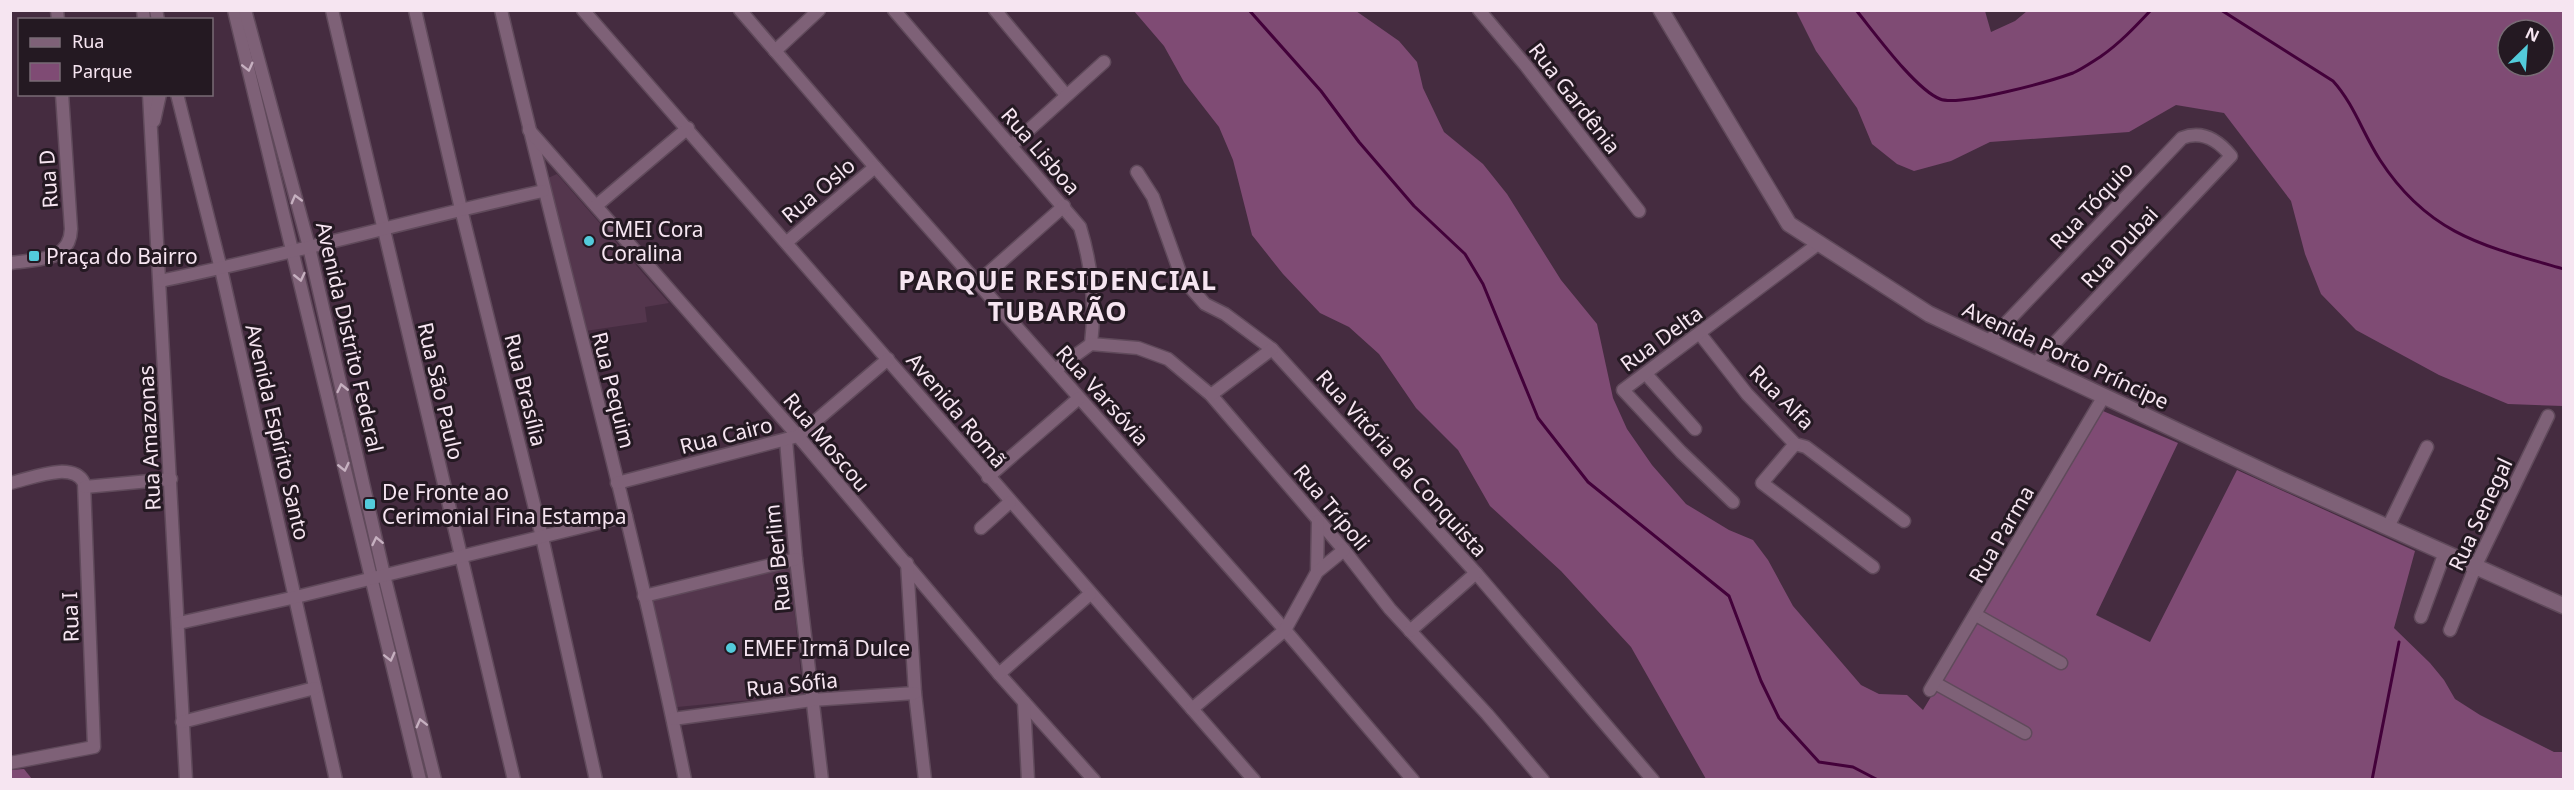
<svg xmlns="http://www.w3.org/2000/svg" width="2574" height="790" font-family="'Noto Sans',sans-serif">
<rect width="100%" height="100%" fill="#452c40"/>
<!-- built -->
<g fill="#54364d">
<path d="M557,174L669,303L645,307L647,322L585,331L548,178Z"/>
<path d="M790,566L803,695L677,707L653,601Z"/>
</g>
<!-- green -->
<g fill="#7f4b74" fill-rule="evenodd">
<path d="M1134,11H1356L1399,41L1417,62L1423,88L1444,132L1483,164L1507,194L1561,280L1597,324L1613,398L1627,429L1652,465L1686,504L1729,530L1753,540L1768,560L1793,606L1861,685L1879,694L1907,695L1923,710L2103,411L2178,443L2096,615L2150,642L2237,470L2415,551L2394,628L2430,663L2444,680L2455,699L2480,715L2554,752H2563V779H1706L1631,647L1561,571L1490,506L1458,450L1416,408L1379,354L1349,327L1320,313L1283,274L1252,235L1233,160L1219,127L1184,82L1164,46Z"/>
<path d="M2027,11H2563V406L2508,404L2439,375L2356,330L2321,294L2305,254L2291,201L2224,113L2176,105L2129,132L1990,142L1951,161L1914,171L1897,164L1872,144L1857,108L1816,51L1796,11H1985L1991,32L2015,21ZM2508,30H2544V66H2508Z"/>
<path d="M24,769L32,779H11V770Z"/>
</g>
<g fill="none" stroke-linecap="round" stroke-linejoin="round">
<!-- stream -->
<g stroke="#43013a" stroke-width="3">
<path d="M1249,10L1321,91L1359,142L1414,206L1465,254L1483,284L1538,418L1588,482L1729,596L1761,681L1779,718L1819,762L1853,767L1878,780"/>
<path d="M1856,10C1874,32 1915,89 1940,99C1959,107 2051,81 2073,73C2082,69 2092,62 2100,57C2119,44 2135,27 2151,10"/>
<path d="M2221,10L2333,81C2354,104 2363,134 2380,160C2428,234 2483,246 2564,269"/>
<path d="M2372,780L2399,642"/>
</g>
<!-- street casing -->
<g stroke="#604a5b" stroke-width="15">
<g id="street">
<path d="M57,10L58,20"/>
<path d="M143,10L144,20"/>
<path d="M156,10L158,20"/>
<path d="M234,10L420,780"/>
<path d="M245,10L309,247L384,575L435,780"/>
<path d="M332,10L514,780"/>
<path d="M415,10L461,209L542,537L596,780"/>
<path d="M501,10C561,267 633,521 685,780"/>
<path d="M583,10L1254,780"/>
<path d="M740,10L875,167L1285,630L1413,780"/>
<path d="M894,10L1080,227C1092,266 1096,303 1091,344"/>
<path d="M995,10L1066,95"/>
<path d="M1479,10L1526,66L1639,211"/>
<path d="M775,51L819,10"/>
<path d="M149,94L186,780"/>
<path d="M177,94L221,269L336,780"/>
<path d="M154,121L160,94"/>
<path d="M529,130L798,436L999,674L1094,780"/>
<path d="M1011,146L1104,62"/>
<path d="M1137,172L1153,197L1182,278L1205,304L1225,314L1272,349L1476,573L1653,780"/>
<path d="M596,206L688,128"/>
<path d="M787,242L875,167"/>
<path d="M10,263C37,259 70,262 71,229L62,94"/>
<path d="M160,281C288,255 415,219 543,191"/>
<path d="M977,283L1064,206"/>
<path d="M1700,334L1747,394L1795,444L1806,447L1904,521"/>
<path d="M1988,342L2182,138C2202,130 2218,140 2231,156L2035,364"/>
<path d="M1055,370L1091,344L1138,348L1168,359L1211,395L1344,550L1390,609L1487,714L1543,780"/>
<path d="M1646,374L1695,429"/>
<path d="M1211,395L1272,349"/>
<path d="M786,440L796,559L822,780"/>
<path d="M1795,444L1762,483L1873,567"/>
<path d="M988,477L1079,398"/>
<path d="M10,483C30,479 73,460 84,483L94,747L10,763"/>
<path d="M617,483L798,436L888,359"/>
<path d="M85,487L171,479"/>
<path d="M1733,502L1681,452L1623,390L1818,244"/>
<path d="M2388,527L2427,447"/>
<path d="M981,528L1010,502"/>
<path d="M907,563L915,693L925,780"/>
<path d="M1317,572L1318,521"/>
<path d="M644,596L796,559"/>
<path d="M1976,615L2061,663"/>
<path d="M2421,617L2445,552"/>
<path d="M179,623L296,597L626,516"/>
<path d="M2450,630L2476,565L2548,416"/>
<path d="M1410,631L1476,573"/>
<path d="M999,674L1090,594"/>
<path d="M1935,683L2025,733"/>
<path d="M1930,690L2104,396"/>
<path d="M1024,702L1028,780"/>
<path d="M1192,709L1285,630L1317,572L1344,550"/>
<path d="M673,719L812,700L915,693"/>
<path d="M182,722L315,688"/>
</g>
</g>
<!-- secondary casing -->
<g stroke="#604a5b" stroke-width="18">
<path id="secondary" d="M1661,10L1789,224L1929,314L2280,479L2564,606"/>
</g>
<!-- street -->
<use href="#street" stroke="#7e6177" stroke-width="12"/>
<!-- secondary -->
<use href="#secondary" stroke="#7e6177" stroke-width="15"/>
</g>
<!-- one-way arrows -->
<defs><path id="oneway-chevron" d="M-2-3.5L2.5 0L-2 3.5" fill="none" stroke-width="1.6" stroke-linecap="round" stroke-linejoin="round" transform="scale(1.5)"/></defs>
<g stroke="#c6b0c0">
<use href="#oneway-chevron" transform="translate(248 67) rotate(76)"/>
<use href="#oneway-chevron" transform="translate(296 199) rotate(-105)"/>
<use href="#oneway-chevron" transform="translate(300 277) rotate(77)"/>
<use href="#oneway-chevron" transform="translate(342 388) rotate(-103)"/>
<use href="#oneway-chevron" transform="translate(344 467) rotate(77)"/>
<use href="#oneway-chevron" transform="translate(377 541) rotate(-102)"/>
<use href="#oneway-chevron" transform="translate(390 657) rotate(76)"/>
<use href="#oneway-chevron" transform="translate(421 723) rotate(-104)"/>
</g>
<!-- markers -->
<g fill="#53cbdb" stroke="#241922" stroke-width="2">
<circle cx="589" cy="241" r="6"/>
<rect x="28" y="250" width="12" height="12" rx="3"/>
<rect x="364" y="498" width="12" height="12" rx="3"/>
<circle cx="731" cy="648" r="6"/>
</g>
<g text-anchor="middle" dominant-baseline="central" stroke-width="6" stroke-linejoin="round" paint-order="stroke">
<!-- street labels -->
<g font-size="21" fill="#f6e5f1" stroke="#241922">
<text transform="translate(1575 98) rotate(52)">Rua Gardênia</text>
<text transform="translate(1041 151) rotate(49)">Rua Lisboa</text>
<text transform="translate(48 179) rotate(-94)">Rua D</text>
<text transform="translate(818 190) rotate(-40)">Rua Oslo</text>
<text transform="translate(2091 205) rotate(-47)">Rua Tóquio</text>
<text transform="translate(2119 247) rotate(-47)">Rua Dubai</text>
<text transform="translate(350 337) rotate(77)">Avenida Distrito Federal</text>
<text transform="translate(1661 338) rotate(-36)">Rua Delta</text>
<text transform="translate(2066 355) rotate(25)">Avenida Porto Príncipe</text>
<text transform="translate(526 390) rotate(76)">Rua Brasília</text>
<text transform="translate(614 390) rotate(76)">Rua Pequim</text>
<text transform="translate(441 391) rotate(77)">Rua São Paulo</text>
<text transform="translate(1103 395) rotate(48)">Rua Varsóvia</text>
<text transform="translate(1782 397) rotate(45)">Rua Alfa</text>
<text transform="translate(957 410) rotate(50)">Avenida Romã</text>
<text transform="translate(278 432) rotate(77)">Avenida Espírito Santo</text>
<text transform="translate(726 435) rotate(-14)">Rua Cairo</text>
<text transform="translate(149 438) rotate(-93)">Rua Amazonas</text>
<text transform="translate(827 442) rotate(50)">Rua Moscou</text>
<text transform="translate(1402 463) rotate(48)">Rua Vitória da Conquista</text>
<text transform="translate(1332 507) rotate(50)">Rua Trípoli</text>
<text transform="translate(2480 514) rotate(-65)">Rua Senegal</text>
<text transform="translate(2001 534) rotate(-60)">Rua Parma</text>
<text transform="translate(777 558) rotate(-96)">Rua Berlim</text>
<text transform="translate(70 617) rotate(-92)">Rua I</text>
<text transform="translate(792 684) rotate(-6)">Rua Sófia</text>
</g>
<!-- poi labels -->
<g font-size="21" fill="#f6e5f1" stroke="#241922" text-anchor="start">
<text x="601" y="229">CMEI Cora<tspan x="601" dy="24">Coralina</tspan></text>
<text x="46" y="256">Praça do Bairro</text>
<text x="382" y="492">De Fronte ao<tspan x="382" dy="24">Cerimonial Fina Estampa</tspan></text>
<text x="743" y="648">EMEF Irmã Dulce</text>
</g>
<!-- district labels -->
<g font-size="27" font-weight="bold" letter-spacing="1.5" fill="#f6e5f1" stroke="#241922">
<text x="1058" y="279">PARQUE RESIDENCIAL<tspan x="1058" dy="31">TUBARÃO</tspan></text>
</g>
</g>
<!-- border -->
<rect width="2574" height="790" fill="none" stroke="#f6e5f1" stroke-width="24"/>
<!-- legend -->
<rect x="18" y="18" width="195" height="78" fill="#241922" stroke="#786b75" stroke-width="1.5"/>
<rect x="30" y="38" width="30" height="9" fill="#7e6177" stroke="#786b75" stroke-width="1.5"/>
<text x="72" y="48" font-size="18" fill="#f6e5f1">Rua</text>
<rect x="30" y="63" width="30" height="18" fill="#7f4b74" stroke="#786b75" stroke-width="1.5"/>
<text x="72" y="78" font-size="18" fill="#f6e5f1">Parque</text>
<!-- north arrow -->
<g transform="translate(2526 48) rotate(25)"><circle r="28" fill="#241922" stroke="#786b75" stroke-width="1.5"/>
<path d="M0-4.5L10 22L0 15L-10 22Z" fill="#53cbdb"/>
<text y="-9" font-size="16" font-weight="bold" text-anchor="middle" fill="#f6e5f1">N</text>
</g>
</svg>
